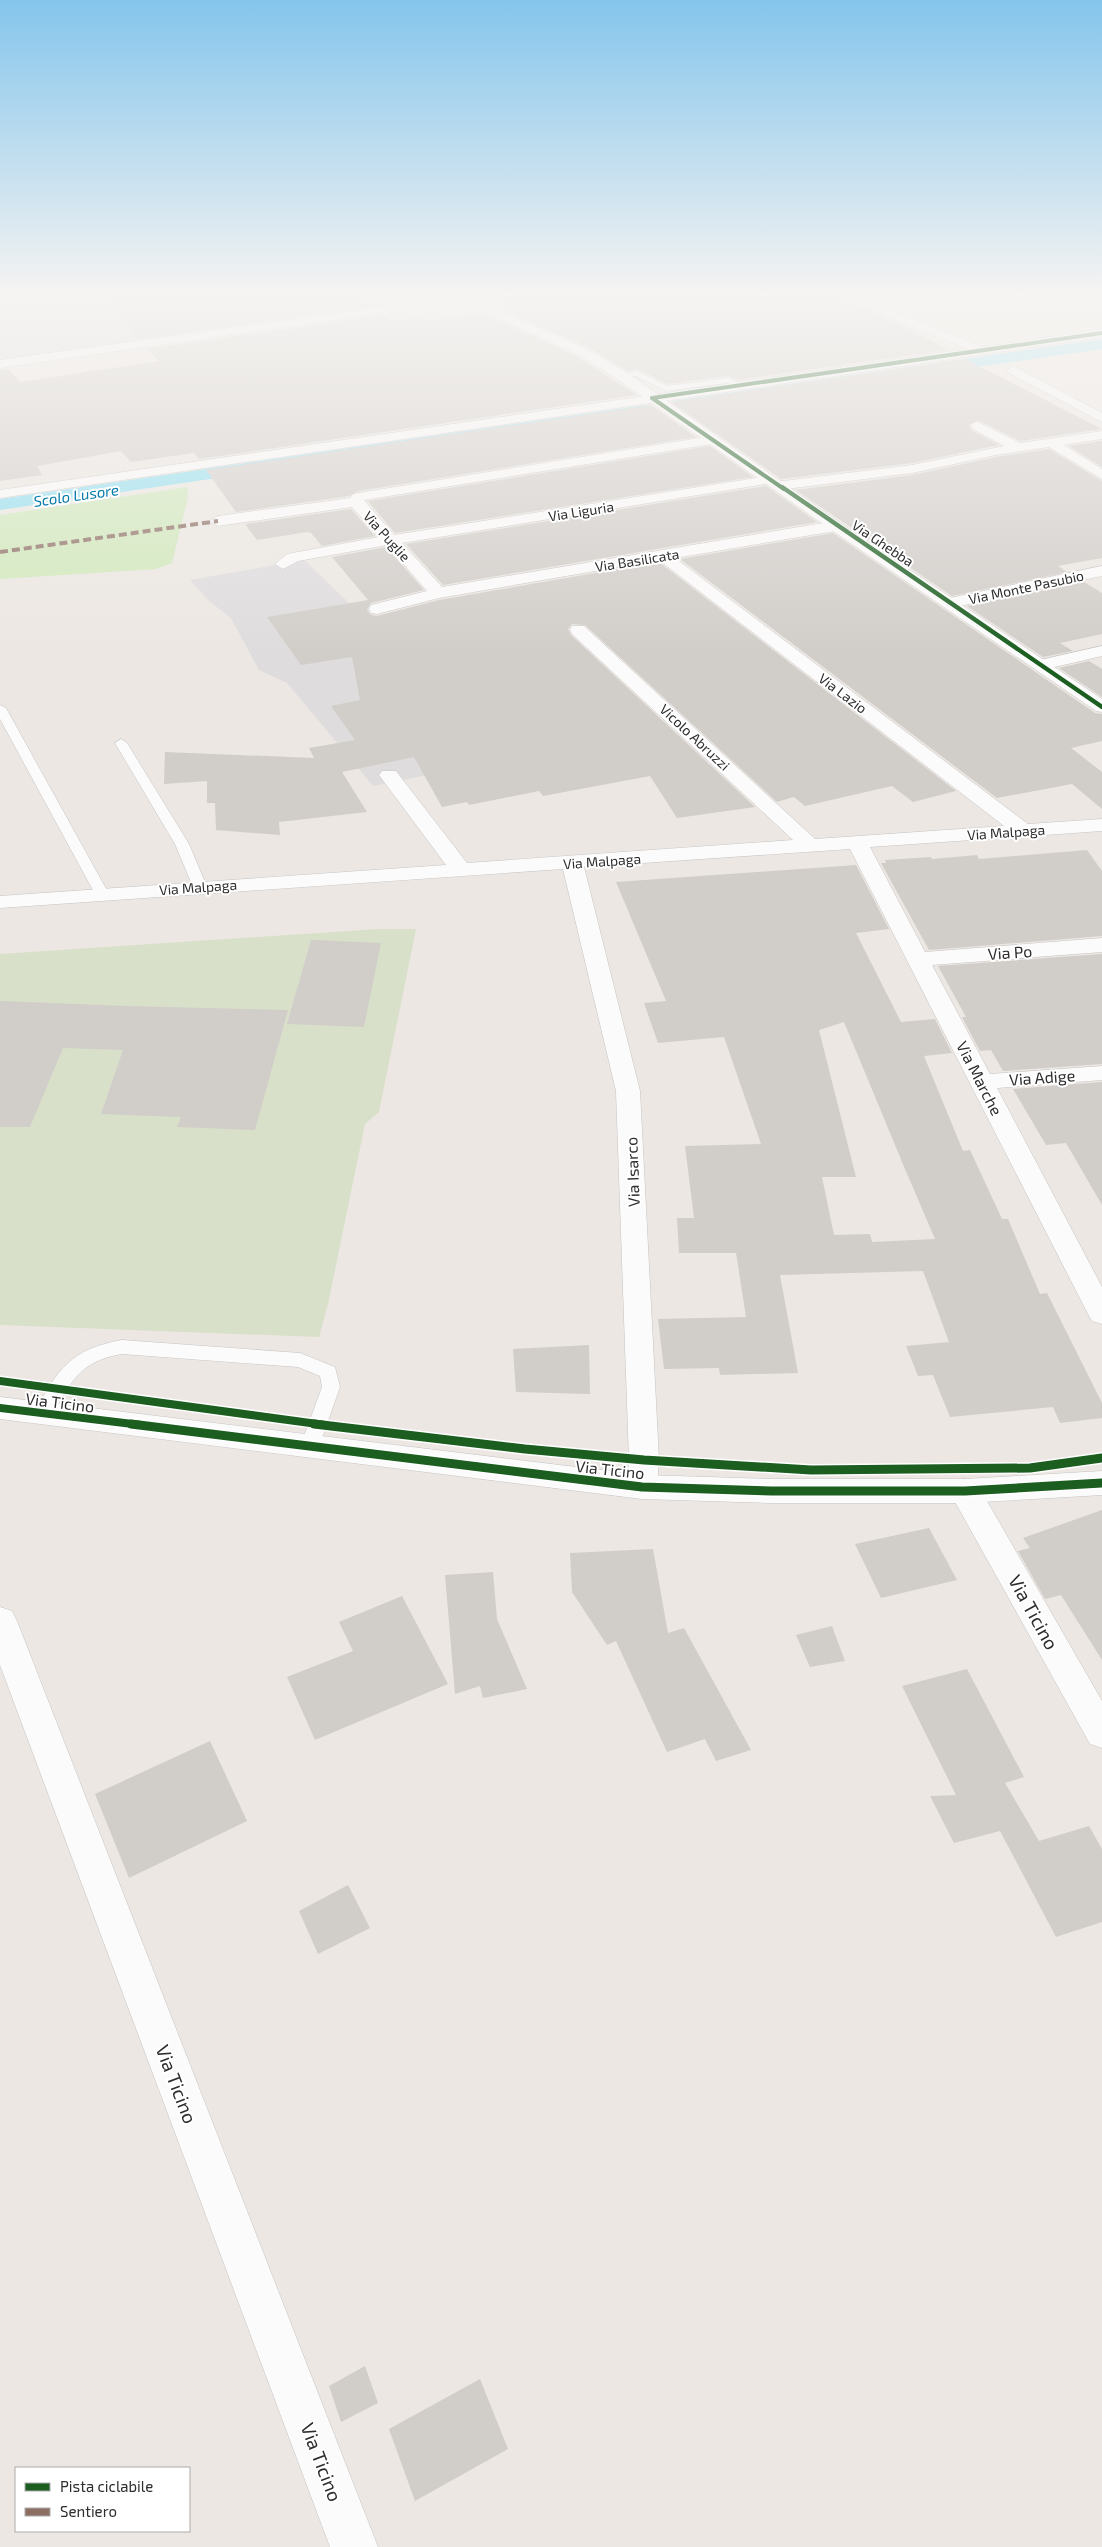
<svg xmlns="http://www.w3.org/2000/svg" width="1102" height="2547" font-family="'Exo 2',sans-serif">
<rect width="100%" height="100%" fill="#ece7e2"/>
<!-- industrial -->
<g fill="#dfdcde">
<path d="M0,298H436L177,332L163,337L0,360Z"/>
<path d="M304,560L350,604L466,767L373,786L287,683L259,670L231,618L209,601L190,580Z"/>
</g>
<!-- green -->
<path fill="#d0e8ba" d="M187,487L188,497L172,563L156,569L0,579V515Z"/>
<!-- cemetery -->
<path fill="#d9e0c9" d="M379,929H416L379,1112L365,1124L328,1304L319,1337L0,1325V954Z"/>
<!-- water -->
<g fill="#92dff1">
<path d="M1102,339V349L685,409L674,401Z"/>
<path d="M646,405L657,413L0,510V499Z"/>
</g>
<!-- building -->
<g fill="#d1cdc9" fill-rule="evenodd">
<path d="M105,298H357L369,306L140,339Z"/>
<path d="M492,298H840L902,325L948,350L738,380L728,376L667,384L638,369L628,371L586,346L502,310L507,309Z"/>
<path d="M483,313L576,356L637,395L199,459L194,453L131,462L121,451L37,466L42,475L0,481V370L8,369L21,382L159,361L148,349L383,315L392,321L422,317L428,321Z"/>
<path d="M965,359L1102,429L1020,441L978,420L969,425L971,430L999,445L912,463L781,479L671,402Z"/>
<path d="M651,405L696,437L358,491L349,496L236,512L206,470Z"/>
<path d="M1102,441V467L1069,446Z"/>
<path d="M710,446L753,477L395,533L368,501Z"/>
<path d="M1049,449L1102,481V558L1058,566L1067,572L952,596L796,490L912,475L996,457Z"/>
<path d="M766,486L817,522L443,585L406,544Z"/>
<path d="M351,509L375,536L322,546L311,533L307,532L257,540L245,524Z"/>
<path d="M833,533L1095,713L1102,714V741L1071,748L1102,772V809L1072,784L997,798L680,559Z"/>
<path d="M386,547L424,590L371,603L367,610L371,615L377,616L439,600L659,562L956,791L913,802L892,786L805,806L794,797L777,802L585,625L572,624L568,629L571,635L755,807L677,818L650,776L543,796L539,791L469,805L467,802L442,807L414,757L342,772L367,812L279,822L280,835L216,830L215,803H207V781L164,784L165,752L314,758L309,748L355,740L331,706L360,700L352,657L301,665L267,617L368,600L332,557Z"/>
<path d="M1084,582L1102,593V634L1060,643L1073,651L1043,657L967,606Z"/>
<path d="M1089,661L1102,669V697L1059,668Z"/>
<path d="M1087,850L1102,871V936L929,950L881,863H886L885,860L931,857L932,859L977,855L979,859Z"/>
<path d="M856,865L889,929L856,933L901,1022L935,1019L952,1053L924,1056L963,1151L970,1150L1002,1219H1008L1040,1294L1047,1293L1102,1403V1418L1060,1423L1053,1407L950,1417L933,1375L918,1376L906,1346L949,1342L923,1271L780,1275L798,1373L720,1375L719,1368L664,1369L658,1319L746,1317L736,1253H679L677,1218H694L685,1146L761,1144L724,1037L658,1043L644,1003L666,1001L616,882ZM844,1022L905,1169L935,1239L872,1242L870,1234L834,1235L822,1177H856L819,1030Z"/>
<path d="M311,940L381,943L364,1027L287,1024Z"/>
<path d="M1102,954V1064L1003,1071L991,1050L980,1051L962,1017H966L938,966Z"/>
<path d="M0,1001L126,1006L288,1010L255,1130L177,1127L181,1117L101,1114L123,1050L63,1048L30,1127H0Z"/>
<path d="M1102,1082V1205L1066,1143L1046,1145L1013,1089Z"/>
<path d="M589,1345L590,1394L516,1392L513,1349Z"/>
<path d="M1102,1510V1660L1061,1595L1045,1599L1018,1551L1030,1548L1023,1538Z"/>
<path d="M929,1528L957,1580L881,1598L855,1544Z"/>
<path d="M653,1549L668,1633L684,1628L751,1750L716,1761L705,1739L667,1752L616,1641L607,1645L572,1592L570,1553Z"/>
<path d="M493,1572L497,1619L527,1689L483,1698L480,1686L455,1694L445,1575Z"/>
<path d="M402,1596L448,1684L315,1740L287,1677L353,1651L339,1622Z"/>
<path d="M832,1626L845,1661L810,1667L796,1635Z"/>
<path d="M967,1669L1024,1777L1005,1783L1039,1841L1089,1826L1102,1849V1922L1056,1937L1000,1831L954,1843L930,1796L956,1795L902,1686Z"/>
<path d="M210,1741L247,1821L129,1878L95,1794Z"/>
<path d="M348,1885L370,1928L318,1954L299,1911Z"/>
<path d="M365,2366L378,2403L341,2422L329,2386Z"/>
<path d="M480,2379L508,2449L415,2501L389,2429Z"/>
</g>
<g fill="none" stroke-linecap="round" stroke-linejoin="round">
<!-- service casing -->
<g stroke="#c5c4c4" stroke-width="1">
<g id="service">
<path d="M54,298H63L65,300L61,302Z"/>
<path d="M637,371L667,386L728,378L744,385L740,387L727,383L666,391L636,376L621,377L617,375Z"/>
<path d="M0,705L6,708L109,894L107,897L102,898L95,894L0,719Z"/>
<path d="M121,739L127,743L189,844L207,887L205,890L200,891L193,887L175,844L115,743Z"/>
<path d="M122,1340L300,1353L335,1367L340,1387L317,1452L310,1454L303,1452L300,1447L322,1387L320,1376L298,1367L122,1354C79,1361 70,1383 51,1418L44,1420L37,1418L35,1413C57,1369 71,1349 122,1340Z"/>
</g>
</g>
<!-- minor casing -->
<g stroke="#c5c4c4" stroke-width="1">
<g id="minor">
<path d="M443,298L467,299L461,302L0,368V360Z"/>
<path d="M890,310L983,347L1102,329V337L0,498V490L967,349L886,316L884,314Z"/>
<path d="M1013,366L1102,413V422L1009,373L1007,370Z"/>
<path d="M978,422L1020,443L1102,431V439L1064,445L1102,469V479L1049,447L996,455L912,473L778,490L773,489L771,486L772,483L402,543L442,587L835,521L840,523L843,526L840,529L835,531L675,558L1028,824L1102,819V831L870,847L925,952L1102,938V952L932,965L990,1074L1102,1066V1080L997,1088L1102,1287V1324L1092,1321L1088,1314L850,849L584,867L640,1091L659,1460L657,1487L653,1496L642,1499L631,1496L627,1487L629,1460L616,1091L563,869L0,908V896L446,865L379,775L382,771H396L467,863L793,840L572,634L570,630L572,626H584L815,839L1004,826L659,560L439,598L377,614L371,613L369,609L371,605L427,591L387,545L298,561L283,569L275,564L287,554L379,537L352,507L218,526L210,521L218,516L350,498L353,494L358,493L712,436L719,440L712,444L364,500L394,535L769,476L774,477L776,480L775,482L912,465L1004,446L973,429L971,426L973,423Z"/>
<path d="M1102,566V576L950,608L942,603L950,598Z"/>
<path d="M1102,646V656L1042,670L1036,669L1033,665L1036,661Z"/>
<path d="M965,1479L976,1482L1102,1701V1748L1090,1744L949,1491L954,1482Z"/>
<path d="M0,1607L12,1611L17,1621L378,2547H330L0,1665Z"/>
</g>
</g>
<!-- tertiary casing -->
<g stroke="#c5c4c4" stroke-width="1">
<g id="tertiary">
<path d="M454,298H470L585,348L626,372L840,523L1102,699V712L1096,711L830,529L616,378L577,354Z"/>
<path d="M0,1397L642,1475L772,1479H965L1102,1471V1495L965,1503H772L642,1499L0,1419Z"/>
</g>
</g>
<!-- service -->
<use href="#service" fill="#fcfbfb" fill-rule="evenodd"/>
<!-- minor -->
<use href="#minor" fill="#fcfbfb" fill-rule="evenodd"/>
<!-- tertiary -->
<use href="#tertiary" fill="#fcfbfb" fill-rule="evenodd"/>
<!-- rail casing -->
<g stroke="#dedee0" stroke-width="2.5">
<path id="rail" d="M1079,298L1102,308"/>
</g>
<!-- rail -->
<use href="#rail" stroke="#fff" stroke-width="2" stroke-dasharray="5" stroke-linecap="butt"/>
<!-- quiet -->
<path stroke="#8d6e63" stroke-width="4" stroke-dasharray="8 4" stroke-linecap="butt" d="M0,552L218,521"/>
<!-- cycleway-far3 casing -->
<g stroke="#fff" stroke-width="5">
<g id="cycleway-far3">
<path d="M652,398L784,489"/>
<path d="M652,398L1102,333"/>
</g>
</g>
<!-- cycleway-far2 casing -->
<g stroke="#fff" stroke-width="6">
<path id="cycleway-far2" d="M782,487L1102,707"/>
</g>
<!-- cycleway-far1 casing -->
<g stroke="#fff" stroke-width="11">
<g id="cycleway-far1">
<path d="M0,1381L325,1425"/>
<path d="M0,1408L141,1425"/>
</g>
</g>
<!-- cycleway casing -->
<g stroke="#fff" stroke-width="12">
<g id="cycleway">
<path d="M131,1424L642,1487L772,1491H965L1102,1483"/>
<path d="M314,1424L525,1449L644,1460L811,1470L1030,1468L1102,1458"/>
</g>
</g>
<!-- cycleway-far3 -->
<use href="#cycleway-far3" stroke="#1b5e20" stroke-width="4"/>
<!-- cycleway-far2 -->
<use href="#cycleway-far2" stroke="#1b5e20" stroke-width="4.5"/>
<!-- cycleway-far1 -->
<use href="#cycleway-far1" stroke="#1b5e20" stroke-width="8"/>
<!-- cycleway -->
<use href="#cycleway" stroke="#1b5e20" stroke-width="9"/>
</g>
<!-- sky -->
<linearGradient id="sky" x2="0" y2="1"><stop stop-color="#85c5ec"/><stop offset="0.45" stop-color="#f6f4f2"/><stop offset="1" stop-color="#f6f4f2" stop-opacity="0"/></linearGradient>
<rect width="1102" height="655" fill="url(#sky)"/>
<g text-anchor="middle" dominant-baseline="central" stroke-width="4" stroke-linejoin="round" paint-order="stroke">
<!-- far-street labels -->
<g font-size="14" fill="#2d2d2d" stroke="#fff">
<text transform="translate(581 511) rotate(-9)">Via Liguria</text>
<text transform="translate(387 536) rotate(48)">Via Puglie</text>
<text transform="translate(883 543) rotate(34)">Via Ghebba</text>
<text transform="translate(637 560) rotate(-9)">Via Basilicata</text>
<text transform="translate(1026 587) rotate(-12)">Via Monte Pasubio</text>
<text transform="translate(843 693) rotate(37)">Via Lazio</text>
<text transform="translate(695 737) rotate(43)">Vicolo Abruzzi</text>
<text transform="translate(1006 832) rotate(-4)">Via Malpaga</text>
<text transform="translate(602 861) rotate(-4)">Via Malpaga</text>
<text transform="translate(198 887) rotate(-4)">Via Malpaga</text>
</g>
<!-- far-water labels -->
<g font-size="15" font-style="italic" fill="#047bab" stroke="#fff">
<text transform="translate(76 495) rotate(-8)">Scolo Lusore</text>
</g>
<!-- street labels -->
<g font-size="16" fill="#2d2d2d" stroke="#fff">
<text transform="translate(1010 952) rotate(-4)">Via Po</text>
<text transform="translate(1042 1077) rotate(-4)">Via Adige</text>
<text transform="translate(980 1078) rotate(63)">Via Marche</text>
<text transform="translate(632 1172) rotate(-92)">Via Isarco</text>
<text transform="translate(60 1402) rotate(7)">Via Ticino</text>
<text transform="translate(610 1469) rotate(6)">Via Ticino</text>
</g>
<!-- near-street labels -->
<g font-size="19" fill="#2d2d2d" stroke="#fff">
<text transform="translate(1034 1612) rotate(61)">Via Ticino</text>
<text transform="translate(177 2084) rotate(69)">Via Ticino</text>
<text transform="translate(322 2462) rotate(69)">Via Ticino</text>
</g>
</g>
<!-- legend -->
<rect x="15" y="2467" width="175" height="65" fill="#ffffff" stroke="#ababab"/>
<rect x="25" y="2483" width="25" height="8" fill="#1b5e20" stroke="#ababab"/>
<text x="60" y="2492" font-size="15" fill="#2d2d2d">Pista ciclabile</text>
<rect x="25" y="2508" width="25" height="8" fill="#8d6e63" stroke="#ababab"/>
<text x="60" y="2517" font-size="15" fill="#2d2d2d">Sentiero</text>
</svg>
